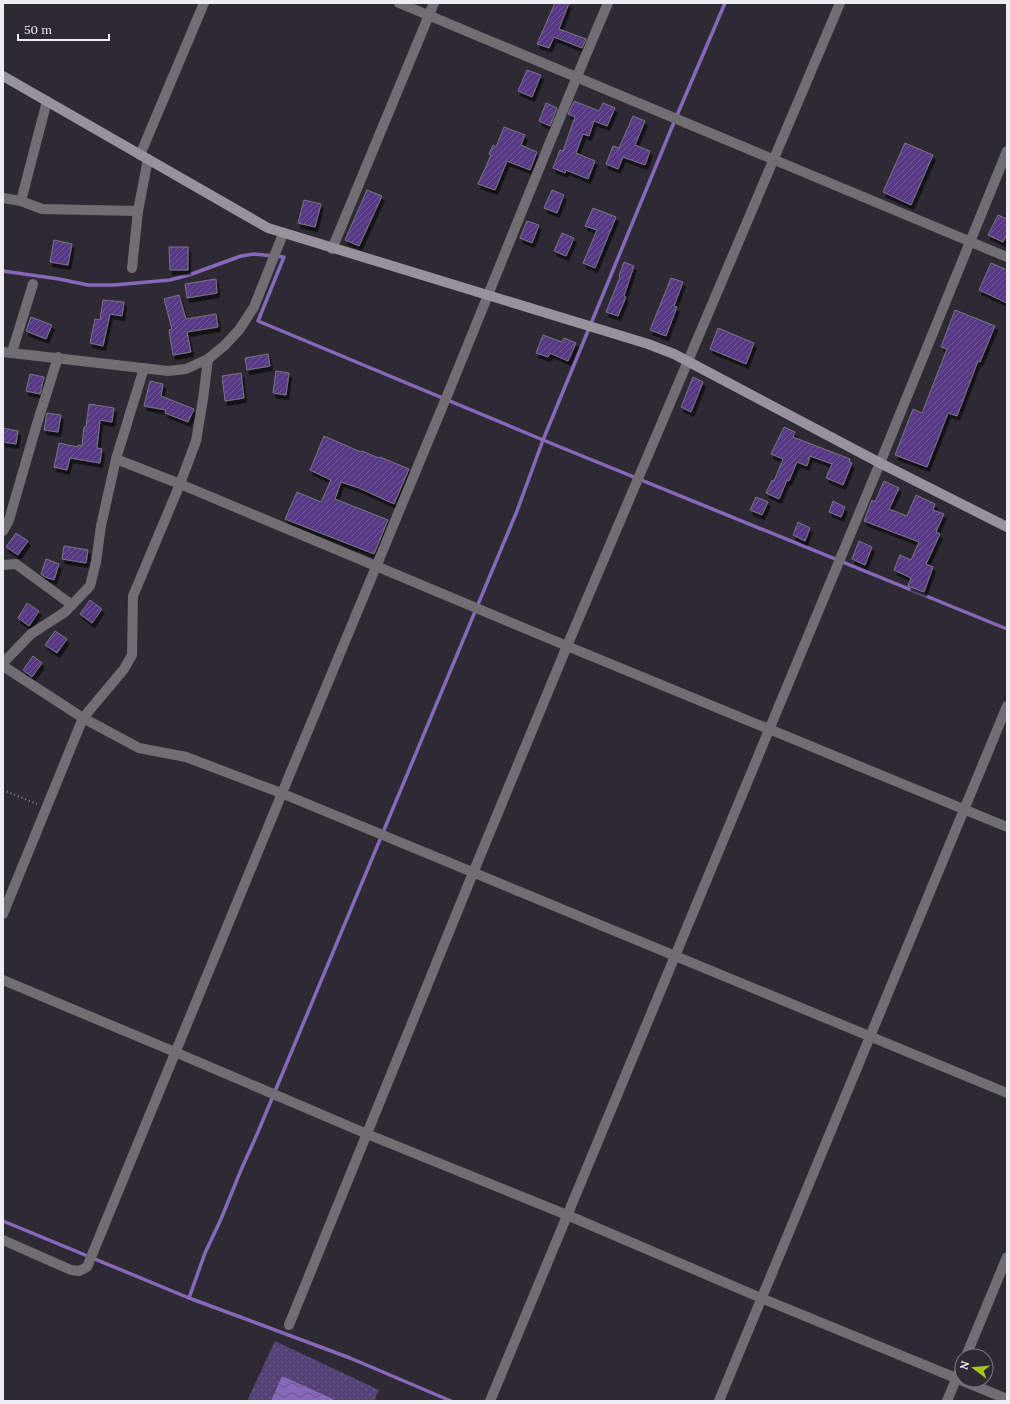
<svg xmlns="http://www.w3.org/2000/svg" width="1010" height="1404" font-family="Lora,serif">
<defs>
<pattern id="grass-dots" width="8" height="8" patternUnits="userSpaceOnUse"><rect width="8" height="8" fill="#544175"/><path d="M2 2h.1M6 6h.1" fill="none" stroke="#6d5d89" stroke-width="1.8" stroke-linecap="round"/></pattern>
<pattern id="water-waves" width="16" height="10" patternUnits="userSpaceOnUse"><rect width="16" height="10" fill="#8768ba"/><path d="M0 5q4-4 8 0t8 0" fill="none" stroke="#6b5987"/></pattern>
<pattern id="building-hatch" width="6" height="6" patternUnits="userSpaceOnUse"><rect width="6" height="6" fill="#573784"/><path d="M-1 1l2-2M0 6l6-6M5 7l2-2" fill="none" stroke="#6f5496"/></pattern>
<filter id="shadow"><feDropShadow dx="2.5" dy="4.5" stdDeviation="0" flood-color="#0009"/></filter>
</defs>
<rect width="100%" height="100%" fill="#2d2a34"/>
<!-- grass -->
<path fill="url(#grass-dots)" d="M275,1341L379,1390L374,1401H247Z"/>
<!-- water -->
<path fill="url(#water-waves)" d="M282,1376L333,1399L332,1401H271Z"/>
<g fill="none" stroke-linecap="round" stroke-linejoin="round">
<!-- stream -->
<g stroke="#8768ba" stroke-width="3.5">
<path d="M3,271L59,279L88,285H114L170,280L189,275L241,256L254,254L284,257L258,321L543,440L1007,629"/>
<path d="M3,1221L189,1298L350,1358L451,1401"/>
<path d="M189,1298L205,1253L221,1219L241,1170L258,1132L517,511L543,440L672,127L725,3"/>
</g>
</g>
<!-- building -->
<g fill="url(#building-hatch)" stroke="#797681" filter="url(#shadow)">
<path d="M555,3H569L559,29L586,39L582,48L554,37L549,48L537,44Z"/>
<path d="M527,70L541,75L532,97L518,91Z"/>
<path d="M574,101L599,111L603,103L615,108L607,126L594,121L589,136L583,134L576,153L595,161L588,179L566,170L565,173L553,168L560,150L563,151L575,117L568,114Z"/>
<path d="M546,103L557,108L550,126L539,121Z"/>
<path d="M633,116L645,121L635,145L650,151L645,165L623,157L618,169L606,164L613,146L619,148Z"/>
<path d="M504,127L525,135L521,145L537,152L530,170L507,161L495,190L478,184L491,155L489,154L493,145L496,147Z"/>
<path d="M905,143L933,155L911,205L883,192Z"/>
<path d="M367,190L382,196L359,246L345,240Z"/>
<path d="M552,190L564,195L557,213L544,208Z"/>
<path d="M304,200L321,204L315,227L298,223Z"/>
<path d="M593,208L616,217L595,268L583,263L597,230L585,226Z"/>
<path d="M998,215L1007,219V234L1003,242L988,235Z"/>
<path d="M527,221L539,225L532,243L520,238Z"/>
<path d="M562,233L574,238L566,256L554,251Z"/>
<path d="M54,240L72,244L68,265L50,262Z"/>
<path d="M169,247H188V270H170Z"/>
<path d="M624,262L634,266L624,296L626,297L618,316L606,312L620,277L619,276Z"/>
<path d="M991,263L1007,270V303L979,290Z"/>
<path d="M671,278L683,282L674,306L677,307L666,336L650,330Z"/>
<path d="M216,279L217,293L187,298L185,284Z"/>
<path d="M179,295L186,319L216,314L218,327L187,332L191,352L173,355L169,330L172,329L164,299Z"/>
<path d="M103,300L124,302L122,316L110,314L103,346L90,343L95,319L100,320Z"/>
<path d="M955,310L995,326L980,362L978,361L957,416L948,413L927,467L895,455L913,409L922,413L947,349L941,347Z"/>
<path d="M31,317L52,325L46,339L26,331Z"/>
<path d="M718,328L754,343L746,364L710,349Z"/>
<path d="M543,335L562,342L564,338L576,343L568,361L550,353L548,357L536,353Z"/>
<path d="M268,354L270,366L247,370L245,358Z"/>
<path d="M276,371L289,373L286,395L273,393Z"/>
<path d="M241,373L244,398L225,401L222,376Z"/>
<path d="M30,374L44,377L40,394L26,391Z"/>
<path d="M693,377L703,382L691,412L681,407Z"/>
<path d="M150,381L163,384L161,396L194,409L188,422L165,413L166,410L144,406Z"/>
<path d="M89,404L114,408L112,422L100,420L97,448L102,449L100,463L70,458L67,470L54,467L59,443L78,447V445L82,446L84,427H86Z"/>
<path d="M47,413L61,415L58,432L44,430Z"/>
<path d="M784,427L795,432L793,437L850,459L849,462L852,463L843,485L826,478L832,464L810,456L807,466L797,462L789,481L787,480L779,499L766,493L772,480L774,481L783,459L771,454Z"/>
<path d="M3,428L18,431L16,444L3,442Z"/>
<path d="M324,436L361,452L362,451L379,458L380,457L409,469L394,504L359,488L341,482L335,499L388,520L374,554L285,519L297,492L321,502L331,480L310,470Z"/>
<path d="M884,481L899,488L889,509L907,516L916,495L935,504L933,510L944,514L936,532L940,534L926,564L933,567L924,592L908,586L911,578L894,570L900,555L911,560L919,542L864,521L872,500L875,502Z"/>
<path d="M756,497L768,502L762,515L750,510Z"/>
<path d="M833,501L845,507L841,517L829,512Z"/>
<path d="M798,522L810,528L805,541L793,535Z"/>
<path d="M16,533L28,541L18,555L6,547Z"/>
<path d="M859,541L872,547L865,565L852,559Z"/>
<path d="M64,546L88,550L86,563L62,559Z"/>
<path d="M46,559L59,564L54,580L45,577L41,574Z"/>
<path d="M90,600L102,609L92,623L80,614Z"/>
<path d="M27,603L39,611L29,626L18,618Z"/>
<path d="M55,631L67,639L57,653L45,645Z"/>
<path d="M33,656L42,663L32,677L23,670Z"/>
</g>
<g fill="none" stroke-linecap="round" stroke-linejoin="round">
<!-- path -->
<path stroke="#94919a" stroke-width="2" stroke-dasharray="1 3" stroke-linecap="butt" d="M3,790L37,804"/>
<!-- street -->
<g stroke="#706e73" stroke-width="10">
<path d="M399,3L1007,257"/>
<path d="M140,155L204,3"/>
<path d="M3,198L21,201L42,209L138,211"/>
<path d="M21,201L47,101"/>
<path d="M332,249L434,3"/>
<path d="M132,268L138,211L148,159"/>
<path d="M3,352L168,371L186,369L208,359L224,346L239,330L254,307L283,234"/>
<path d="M12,352L33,284"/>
<path d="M116,459L180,484L567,646L1007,827"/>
<path d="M3,531L9,520L36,427L58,357"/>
<path d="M3,565L16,564L72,605"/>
<path d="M3,663L31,634L65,612L90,586L96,562L101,526L116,459L144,368"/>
<path d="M3,666L83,718L139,748L186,757L281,793L1007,1093"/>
<path d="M3,914L83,718L124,669L132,655L133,596L180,484L196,441L203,399L208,359"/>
<path d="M3,980L175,1052L367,1134L567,1215L761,1298L1007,1399"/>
<path d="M3,1240L71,1270L79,1271L87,1267C206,974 328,683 449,391C502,262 553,131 608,3"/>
<path d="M289,1325L473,873L567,646L840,3"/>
<path d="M966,1356L1007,1257"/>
<path d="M490,1401L880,463L1007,151"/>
<path d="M719,1401L1007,706"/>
<path d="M947,1401L962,1365"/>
</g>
<!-- secondary -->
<path stroke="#96939c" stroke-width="10" d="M3,76L268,228L648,344L674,354L880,463L1007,527"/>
</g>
<!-- border -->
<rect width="1010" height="1404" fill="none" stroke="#efedf4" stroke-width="8"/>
<!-- north arrow -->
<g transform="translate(974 1368) rotate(286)"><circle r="19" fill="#2d2a34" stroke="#7b7881"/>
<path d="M0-3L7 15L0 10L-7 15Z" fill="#a9c71a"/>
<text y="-6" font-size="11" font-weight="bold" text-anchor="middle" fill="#efedf4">N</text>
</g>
<!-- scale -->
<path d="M18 34v6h91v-6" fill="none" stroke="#efedf4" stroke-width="2"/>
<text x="24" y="34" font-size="12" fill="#efedf4" stroke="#2d2a34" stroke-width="3" paint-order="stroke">50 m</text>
</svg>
